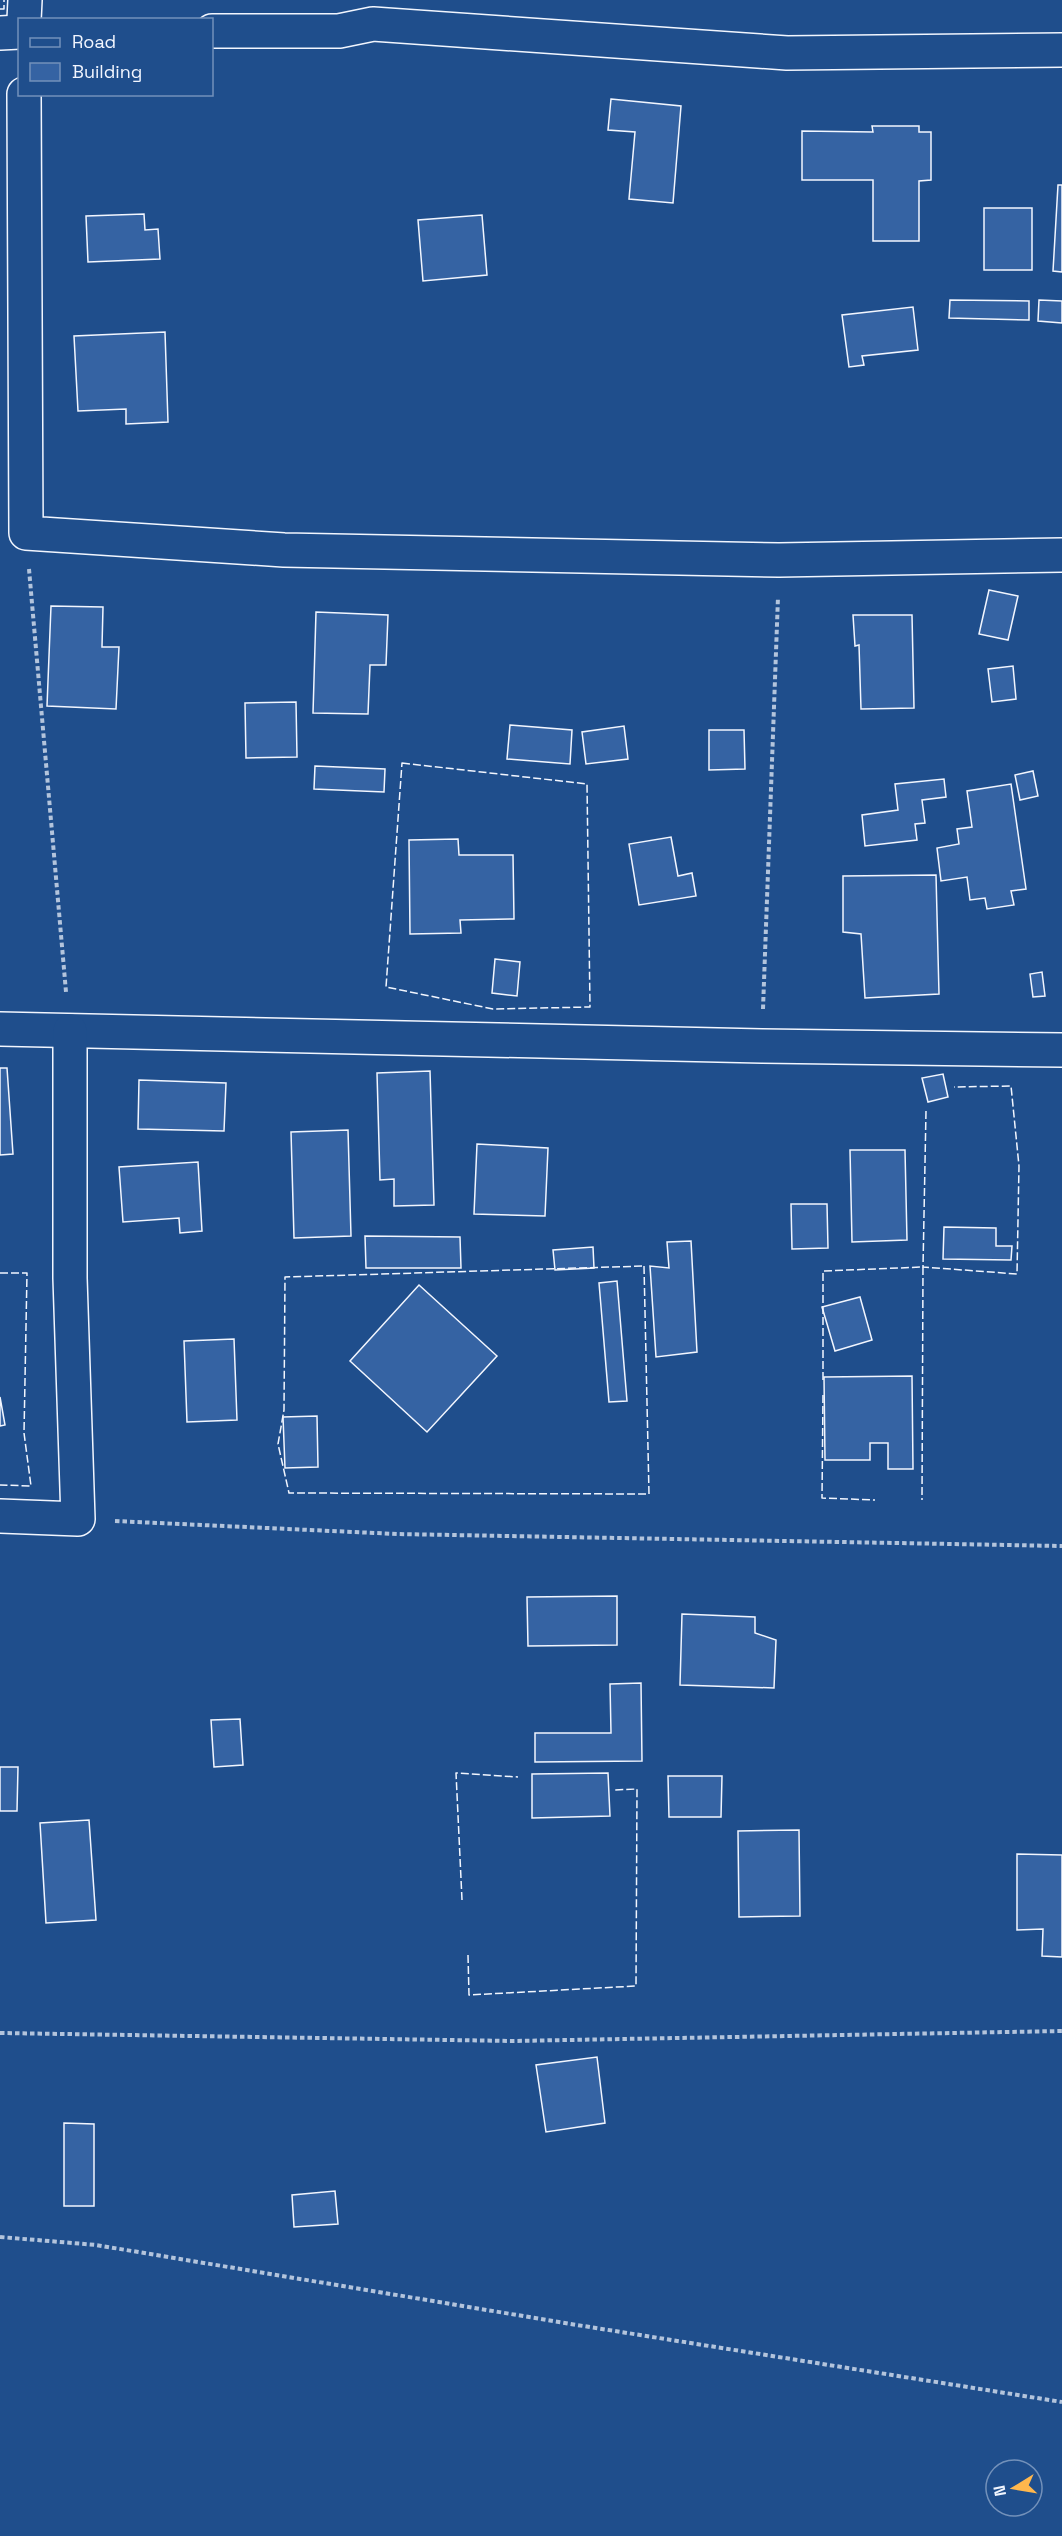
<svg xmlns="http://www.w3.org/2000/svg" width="1062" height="2536" font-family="'Space Grotesk',sans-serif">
<rect width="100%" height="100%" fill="#1f4e8c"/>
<!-- building -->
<g fill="#3563a3" stroke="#f2f6ff" stroke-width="1.5">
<path d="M611,99L681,106L673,203L629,199L635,132L608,130Z"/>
<path d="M872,126H919V132H931V180L919,181V241H873V180H802V131L873,132Z"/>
<path d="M1058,185H1062V272L1053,271Z"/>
<rect x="984" y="208" width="48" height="62"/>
<path d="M144,214L145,230L158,229L160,259L88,262L86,216Z"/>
<path d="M482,215L487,275L423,281L418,220Z"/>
<path d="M950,300L1029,301V320L949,318Z"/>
<path d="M1039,300L1062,301V323L1038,321Z"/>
<path d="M913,307L918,350L862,356L864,365L849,367L842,315Z"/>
<path d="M165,332L168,422L126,424V409L78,411L74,336Z"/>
<path d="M989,590L1018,596L1008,640L979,634Z"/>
<path d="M51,606L103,607L102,647H119L116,709L47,706Z"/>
<path d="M316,612L388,615L386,665H370L368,714L313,713Z"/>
<path d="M853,615H912L914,708L861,709L859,645L855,646Z"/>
<path d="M1013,666L1016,699L992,702L988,669Z"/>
<path d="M296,702L297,757L246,758L245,703Z"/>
<path d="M510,725L572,730L570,764L507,759Z"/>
<path d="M624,726L628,759L586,764L582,732Z"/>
<path d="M709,730H744L745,769L709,770Z"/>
<path d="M315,766L385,769L384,792L314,789Z"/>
<path d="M1033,771L1038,796L1020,800L1015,775Z"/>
<path d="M944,779L946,797L922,800L925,823L915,824L917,840L865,846L862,815L898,810L895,784Z"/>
<path d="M1011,784L1026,889L1011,891L1014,905L987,909L985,898L970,900L967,877L941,881L937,848L959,844L957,829L972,827L967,791Z"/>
<path d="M671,837L678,876L692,873L696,896L639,905L629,844Z"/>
<path d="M458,839L459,855H513L514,919L460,920L461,933L410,934L409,840Z"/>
<path d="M936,875L939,994L865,998L861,934L843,932V876Z"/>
<path d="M495,959L520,962L517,996L492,993Z"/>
<path d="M1042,972L1045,996L1033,997L1030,974Z"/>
<path d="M0,1068H7L13,1154L0,1155Z"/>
<path d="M430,1071L434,1205L394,1206V1179L380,1180L377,1073Z"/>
<path d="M943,1074L948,1097L928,1102L922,1078Z"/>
<path d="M139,1080L226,1083L224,1131L138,1129Z"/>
<path d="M348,1130L351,1236L294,1238L291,1132Z"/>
<path d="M477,1144L548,1148L545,1216L474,1214Z"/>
<path d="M850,1150H905L907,1240L852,1242Z"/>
<path d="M198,1162L202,1231L180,1233L179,1218L123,1222L119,1167Z"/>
<path d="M791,1204H827L828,1248L792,1249Z"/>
<path d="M944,1227L996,1228V1246H1012L1011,1260L943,1259Z"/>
<path d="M365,1236L460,1237L461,1268H366Z"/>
<path d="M691,1241L697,1352L656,1357L650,1266L669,1268L667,1242Z"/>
<path d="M593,1247L594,1268L555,1270L553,1250Z"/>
<path d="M617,1281L627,1401L609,1402L599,1283Z"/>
<path d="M419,1285L497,1356L427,1432L350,1361Z"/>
<path d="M860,1297L872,1340L835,1351L822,1307Z"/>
<path d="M234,1339L237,1420L187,1422L184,1341Z"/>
<path d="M912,1376L913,1469H888V1443H870V1460H825L824,1377Z"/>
<path d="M0,1397L5,1425L0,1426Z"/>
<path d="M317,1416L318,1467L285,1468L283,1417Z"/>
<path d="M617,1596V1645L528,1646L527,1597Z"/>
<path d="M682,1614L755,1617V1633L776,1640L774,1688L680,1685Z"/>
<path d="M641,1683L642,1761L535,1762V1733H611L610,1684Z"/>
<path d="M240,1719L243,1765L214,1767L211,1720Z"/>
<path d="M0,1767H18L17,1811H0Z"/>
<path d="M608,1773L610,1816L532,1818V1774Z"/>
<path d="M668,1776H722L721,1817H669Z"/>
<path d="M89,1820L96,1920L46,1923L40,1823Z"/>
<path d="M799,1830L800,1916L739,1917L738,1831Z"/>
<path d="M1017,1854L1062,1855V1957L1042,1956L1043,1929L1017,1930Z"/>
<path d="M597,2057L605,2123L546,2132L536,2065Z"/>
<path d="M64,2123L94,2124V2206H64Z"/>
<path d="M335,2191L338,2224L294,2227L292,2195Z"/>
</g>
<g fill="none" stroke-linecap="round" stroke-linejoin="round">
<!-- minor casing -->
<g stroke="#f2f6ff" stroke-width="36">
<g id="minor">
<path d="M24,20L25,0"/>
<path d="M212,31H339L373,24L787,53L1062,50"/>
<path d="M0,33L20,32"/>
<path d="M24,94L26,533L284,550L779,560L1062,555"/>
<path d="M0,1029L762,1046L1062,1050"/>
<path d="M0,1516L78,1519L70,1278V1031"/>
</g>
</g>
<!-- path -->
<g stroke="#b3c4dc" stroke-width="4" stroke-dasharray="4.5 3" stroke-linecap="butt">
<path d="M29,569L66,992"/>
<path d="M763,1009L778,597"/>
<path d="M115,1521L397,1534L1062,1546"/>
<path d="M0,2033L513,2041L1062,2031"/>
<path d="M0,2237L96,2245L577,2325L1062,2402"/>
</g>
<!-- minor -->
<use href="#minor" stroke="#1f4e8c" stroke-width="33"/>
<!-- fence -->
<g stroke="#f2f6ff" stroke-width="1.5" stroke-dasharray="8 3" stroke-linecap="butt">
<path d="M0,9H4V0"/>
<path d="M402,763L587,784L590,1007L493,1009L386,987Z"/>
<path d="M926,1111L923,1267L1017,1274L1019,1166L1011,1086L954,1087"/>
<path d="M644,1266L649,1494L289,1493L278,1444L284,1410L285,1277Z"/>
<path d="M0,1273H27L24,1433L31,1486L0,1485"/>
<path d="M823,1380V1271L923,1267L922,1500"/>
<path d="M823,1395L822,1498L875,1500"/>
<path d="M462,1900L456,1773L518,1777"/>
<path d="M468,1955L469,1995L636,1986L637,1789L615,1790"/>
</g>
</g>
<!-- legend -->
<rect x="18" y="18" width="195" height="78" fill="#1f4e8c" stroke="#7391ba" stroke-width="1.5"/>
<rect x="30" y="38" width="30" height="9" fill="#1f4e8c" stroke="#7391ba" stroke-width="1.5"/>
<text x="72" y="48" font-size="18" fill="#f2f6ff">Road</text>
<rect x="30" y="63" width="30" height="18" fill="#3563a3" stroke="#7391ba" stroke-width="1.5"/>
<text x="72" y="78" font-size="18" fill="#f2f6ff">Building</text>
<!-- north arrow -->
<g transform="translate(1014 2488) rotate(259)"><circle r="28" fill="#1f4e8c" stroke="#7391ba" stroke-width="1.5"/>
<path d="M0-4.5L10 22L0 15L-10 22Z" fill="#ffb74d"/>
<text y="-9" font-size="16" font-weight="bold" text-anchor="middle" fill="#f2f6ff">N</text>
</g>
</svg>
